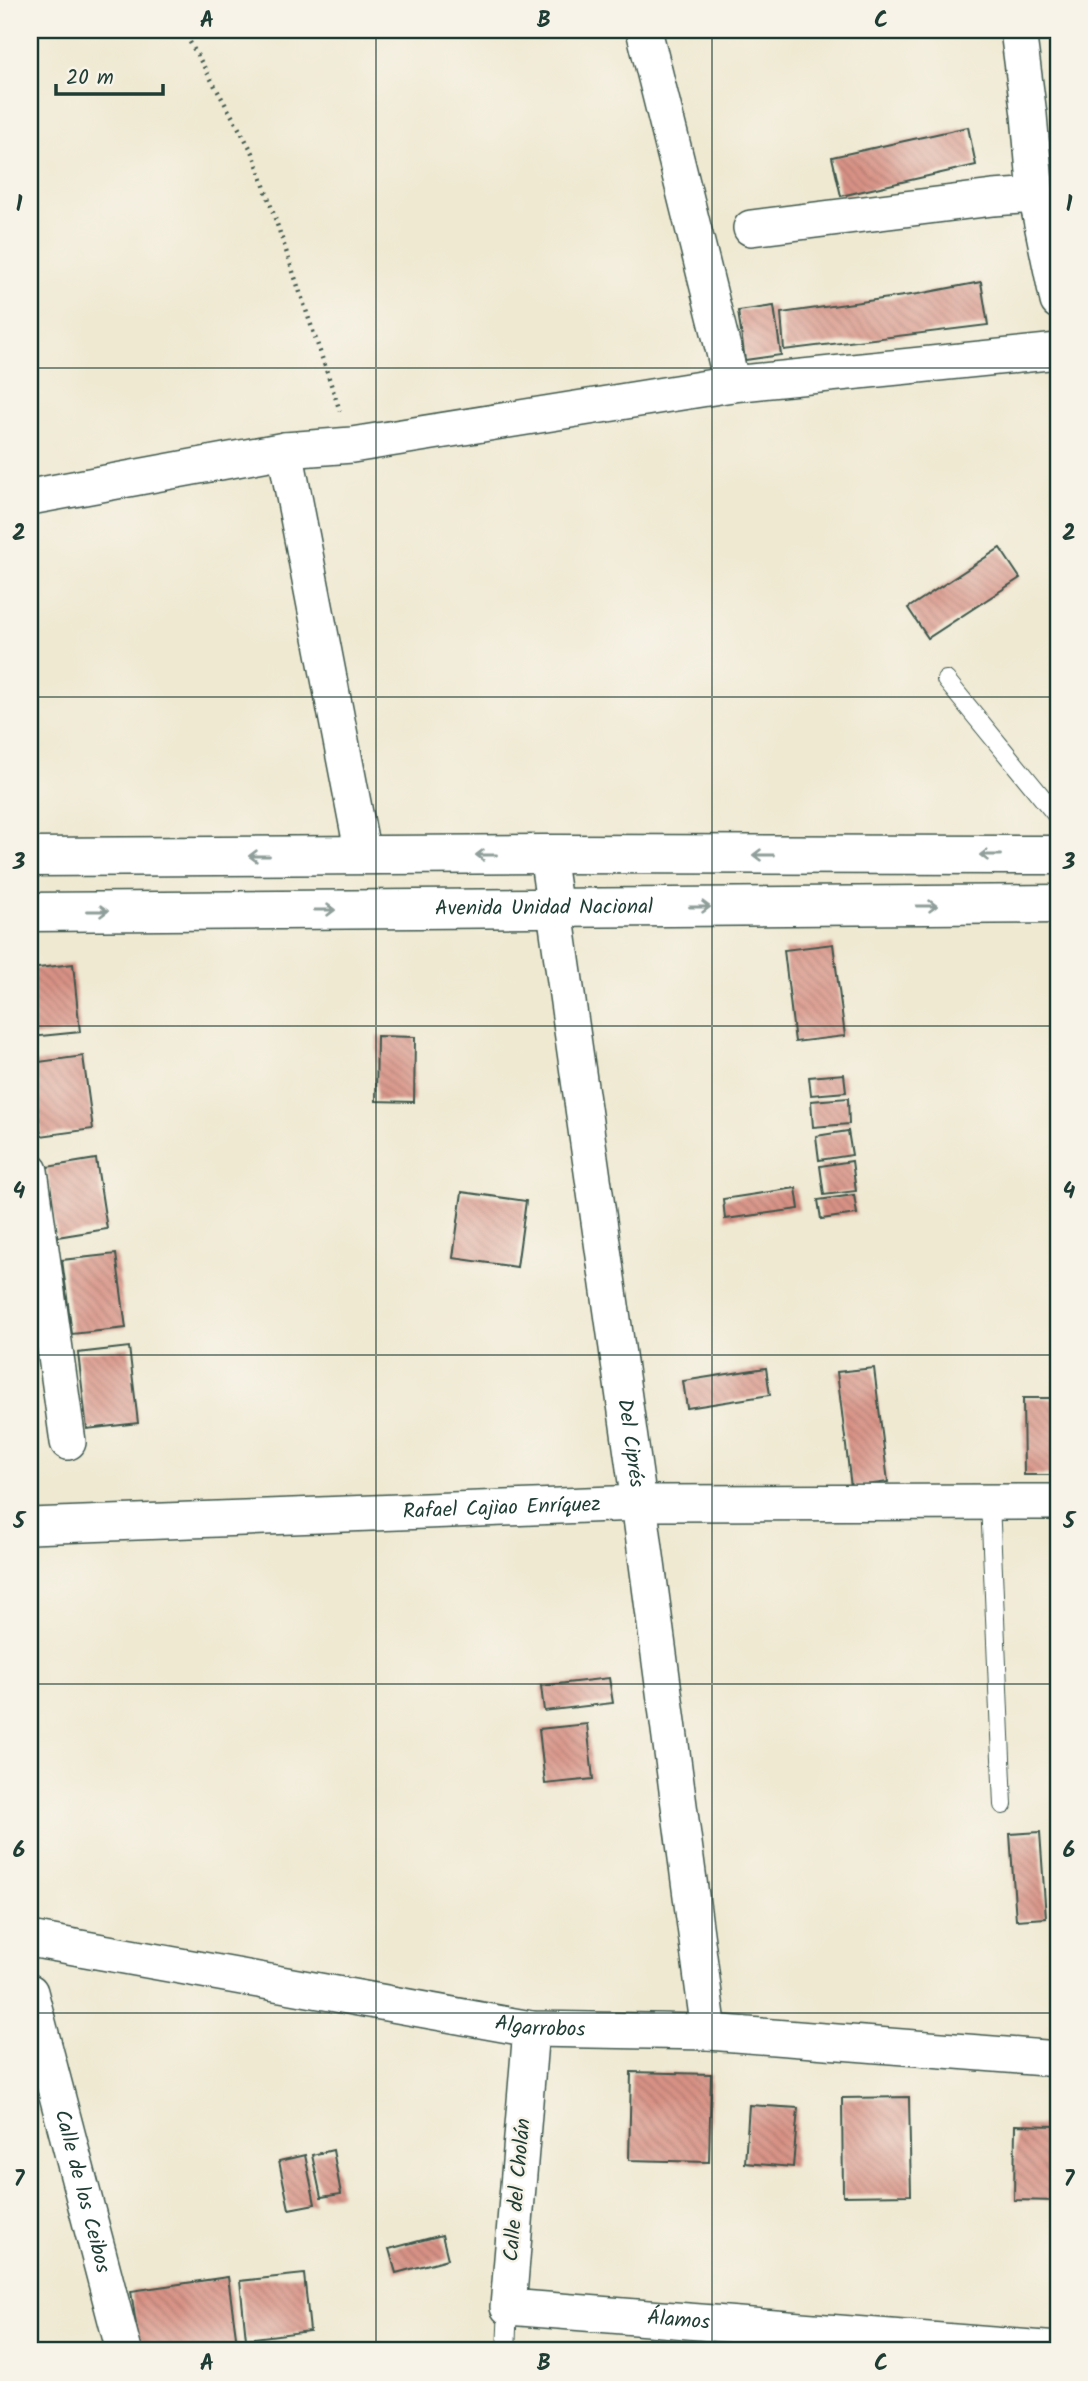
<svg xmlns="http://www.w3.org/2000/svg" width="1088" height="2381" font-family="Kalam,sans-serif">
<defs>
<pattern id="building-back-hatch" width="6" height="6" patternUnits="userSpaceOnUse" patternTransform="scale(1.75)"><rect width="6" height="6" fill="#d89285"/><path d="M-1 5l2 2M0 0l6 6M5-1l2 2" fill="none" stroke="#af786e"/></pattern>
</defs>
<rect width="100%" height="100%" fill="#f7f3e8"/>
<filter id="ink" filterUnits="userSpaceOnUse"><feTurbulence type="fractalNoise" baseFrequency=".0143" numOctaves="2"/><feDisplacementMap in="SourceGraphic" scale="14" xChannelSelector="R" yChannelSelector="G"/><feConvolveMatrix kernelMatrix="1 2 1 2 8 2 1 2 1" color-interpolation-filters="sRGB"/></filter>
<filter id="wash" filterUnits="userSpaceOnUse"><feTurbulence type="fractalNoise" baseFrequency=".00686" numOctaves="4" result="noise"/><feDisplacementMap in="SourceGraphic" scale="28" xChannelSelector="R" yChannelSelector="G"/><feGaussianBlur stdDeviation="1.57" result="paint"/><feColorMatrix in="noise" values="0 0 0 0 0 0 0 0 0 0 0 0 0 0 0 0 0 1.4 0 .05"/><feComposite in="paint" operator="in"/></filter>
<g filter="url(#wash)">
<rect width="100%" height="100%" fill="#efe9d2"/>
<g id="blocks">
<!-- building -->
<g fill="url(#building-back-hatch)">
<path d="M968,127L976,165L841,196L832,157Z"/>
<path d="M981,282L988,325L784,350L781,313L918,294Z"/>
<path d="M774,306L781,355L745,360L738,311Z"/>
<path d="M1000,548L1020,578L928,638L908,608Z"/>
<path d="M833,944L845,1036L795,1042L784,950Z"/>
<path d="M73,964L80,1032L31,1037L30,969Z"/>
<path d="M377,1036L415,1037L414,1102L376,1101Z"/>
<path d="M83,1056L93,1129L41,1136L31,1063Z"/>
<path d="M844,1074L846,1092L811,1095L809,1077Z"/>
<path d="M848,1098L849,1124L813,1127L811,1101Z"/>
<path d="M848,1131L852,1155L819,1160L816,1136Z"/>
<path d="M96,1159L107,1229L57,1237L47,1167Z"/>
<path d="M852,1161L856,1191L824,1195L820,1166Z"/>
<path d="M796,1188L799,1209L725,1219L723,1199Z"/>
<path d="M462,1192L526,1201L517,1267L453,1258Z"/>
<path d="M854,1195L857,1214L821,1219L818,1200Z"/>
<path d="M116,1254L126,1328L72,1334L62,1260Z"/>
<path d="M129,1347L138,1423L87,1429L78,1353Z"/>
<path d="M766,1368L770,1395L687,1408L683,1381Z"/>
<path d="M874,1368L888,1482L851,1487L837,1372Z"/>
<path d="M1023,1398H1058V1475H1024Z"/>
<path d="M609,1678L613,1703L544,1711L541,1686Z"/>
<path d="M587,1724L593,1779L545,1784L539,1729Z"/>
<path d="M1040,1832L1046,1918L1016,1920L1010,1834Z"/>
<path d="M631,2072L711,2074L709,2162L629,2160Z"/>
<path d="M909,2097L911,2195L843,2196L842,2098Z"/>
<path d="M749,2105L798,2108L793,2167L745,2163Z"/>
<path d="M1015,2125L1058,2126V2201L1014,2200Z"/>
<path d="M333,2150L341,2194L321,2197L312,2155Z"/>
<path d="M305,2155L315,2204L289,2209L279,2161Z"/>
<path d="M442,2235L448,2259L396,2273L389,2249Z"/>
<path d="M304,2274L310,2331L246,2339L240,2281Z"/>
<path d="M228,2277L238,2351H140L131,2291Z"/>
</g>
</g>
</g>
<g filter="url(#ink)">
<use href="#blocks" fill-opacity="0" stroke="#3e574c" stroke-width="2"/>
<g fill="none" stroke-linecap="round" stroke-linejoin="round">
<!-- service casing -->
<g stroke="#3e574c" stroke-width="20">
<g id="service">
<path d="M946,680L1058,817"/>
<path d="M990,1502L1003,1805"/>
<path d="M506,2351L508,2307"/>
</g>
</g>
<!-- minor casing -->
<g stroke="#3e574c" stroke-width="38">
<g id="minor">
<path d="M644,30L732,384"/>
<path d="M1018,30L1029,115L1036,195L1058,301"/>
<path d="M751,228L993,198L1036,195"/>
<path d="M285,450L363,855"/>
<path d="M30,497L285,450L352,445L732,384L1058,351"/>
<path id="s1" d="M547,854L639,1503L709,2032"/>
<path d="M30,1171L68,1442"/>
<path id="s2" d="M30,1526L639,1503L1058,1502"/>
<path id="s3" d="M30,1939L531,2029L709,2032L1058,2059"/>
<path id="s4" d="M30,1992L124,2351"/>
<path id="s5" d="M531,2029L508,2307L1058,2350"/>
</g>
</g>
<!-- secondary casing -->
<g stroke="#3e574c" stroke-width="41">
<g id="secondary">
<path d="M30,857L547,854L1058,855"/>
<path id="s6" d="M30,912L1058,904"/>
</g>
</g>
<!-- path -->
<path stroke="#3e574c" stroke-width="4.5" stroke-dasharray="2 5" stroke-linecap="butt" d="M183,30L253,153L340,411"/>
<!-- service -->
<use href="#service" stroke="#fff" stroke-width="18"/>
<!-- minor -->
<use href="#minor" stroke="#fff" stroke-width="35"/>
<!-- secondary -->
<use href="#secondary" stroke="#fff" stroke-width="38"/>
</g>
<!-- one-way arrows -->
<defs><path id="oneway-shaft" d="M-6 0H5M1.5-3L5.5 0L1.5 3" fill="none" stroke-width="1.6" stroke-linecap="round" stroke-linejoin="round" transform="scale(1.75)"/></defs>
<g stroke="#8f9e9a">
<use href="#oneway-shaft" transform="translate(486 855) rotate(180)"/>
<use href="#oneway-shaft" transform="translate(763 855) rotate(-180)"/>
<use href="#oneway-shaft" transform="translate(990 855) rotate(-180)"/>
<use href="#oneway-shaft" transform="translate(259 856) rotate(180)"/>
<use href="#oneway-shaft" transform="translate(927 906)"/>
<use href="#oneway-shaft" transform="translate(700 907)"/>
<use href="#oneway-shaft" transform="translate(325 910)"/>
<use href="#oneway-shaft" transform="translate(98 911)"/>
</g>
</g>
<!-- grid -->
<path fill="none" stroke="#1f3d34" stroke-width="2" stroke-opacity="0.55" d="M376,30V2351M712,30V2351M30,368H1058M30,697H1058M30,1026H1058M30,1355H1058M30,1684H1058M30,2013H1058"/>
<g text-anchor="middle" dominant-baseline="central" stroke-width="5" stroke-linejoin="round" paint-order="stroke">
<!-- street labels -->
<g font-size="21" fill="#1f3d34" stroke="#f7f3e8">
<text stroke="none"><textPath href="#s6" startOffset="514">Avenida Unidad Nacional</textPath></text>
<text stroke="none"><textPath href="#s1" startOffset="595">Del Ciprés</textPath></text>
<text stroke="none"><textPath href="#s2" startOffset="472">Rafael Cajiao Enríquez</textPath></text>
<text stroke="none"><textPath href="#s3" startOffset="518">Algarrobos</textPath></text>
<text transform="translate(518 2190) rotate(-85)">Calle del Cholán</text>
<text stroke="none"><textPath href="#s4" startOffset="206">Calle de los Ceibos</textPath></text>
<text stroke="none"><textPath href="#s5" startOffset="450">Álamos</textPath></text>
</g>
</g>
<!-- margin -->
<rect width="1088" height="2381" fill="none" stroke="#f7f3e8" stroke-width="77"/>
<!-- scale -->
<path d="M56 84v10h107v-10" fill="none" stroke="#1f3d34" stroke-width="3.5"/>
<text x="66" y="84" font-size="21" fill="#1f3d34" stroke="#f7f3e8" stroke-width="5" paint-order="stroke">20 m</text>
<rect x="38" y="38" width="1012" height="2304" fill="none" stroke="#1f3d34" stroke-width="2.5"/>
<g font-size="23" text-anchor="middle" font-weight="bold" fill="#1f3d34">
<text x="207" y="27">A</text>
<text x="544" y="27">B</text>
<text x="881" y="27">C</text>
<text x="19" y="211">1</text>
<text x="1069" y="211">1</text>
<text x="19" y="540">2</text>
<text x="1069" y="540">2</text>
<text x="19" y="869">3</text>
<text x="1069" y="869">3</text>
<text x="19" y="1198">4</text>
<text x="1069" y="1198">4</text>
<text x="19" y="1528">5</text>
<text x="1069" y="1528">5</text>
<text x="19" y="1857">6</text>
<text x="1069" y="1857">6</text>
<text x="19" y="2186">7</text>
<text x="1069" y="2186">7</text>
<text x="207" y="2370">A</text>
<text x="544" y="2370">B</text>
<text x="881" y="2370">C</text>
</g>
</svg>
